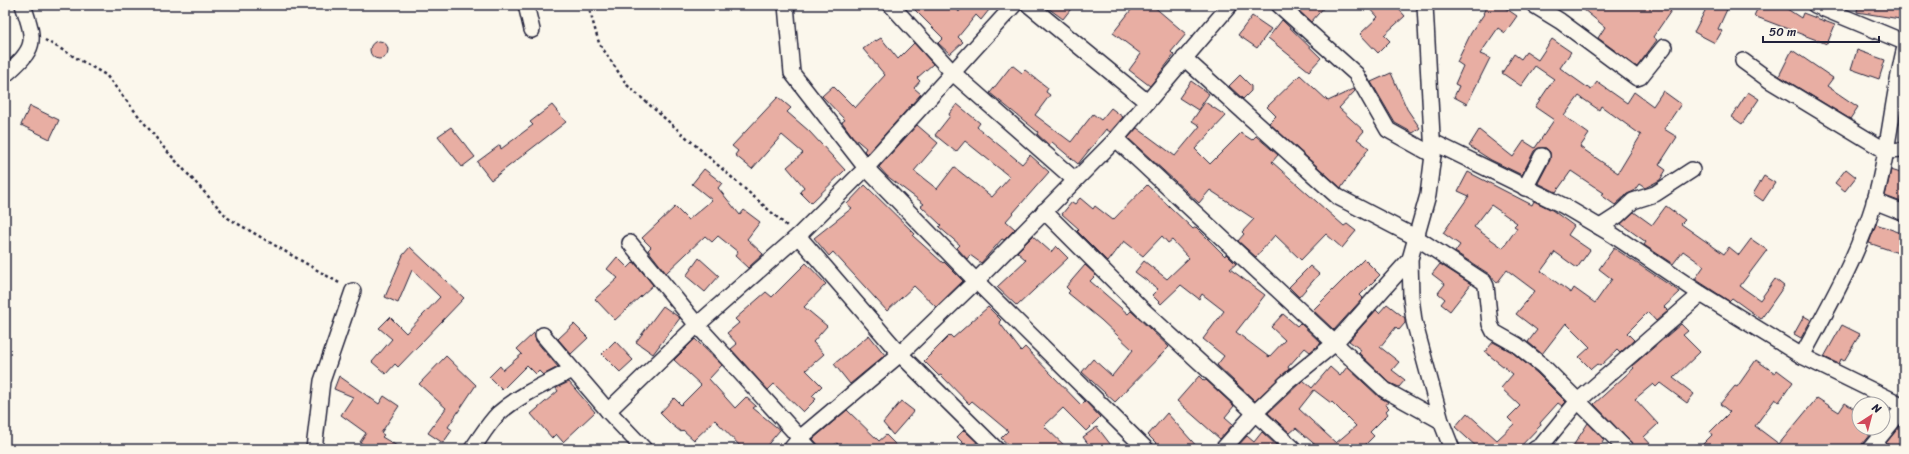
<svg xmlns="http://www.w3.org/2000/svg" width="1909" height="454" font-family="Sriracha,sans-serif">
<rect width="100%" height="100%" fill="#fbf7ec"/>
<filter id="ink" filterUnits="userSpaceOnUse"><feTurbulence type="fractalNoise" baseFrequency=".025" numOctaves="2"/><feDisplacementMap in="SourceGraphic" scale="8" xChannelSelector="R" yChannelSelector="G"/><feConvolveMatrix kernelMatrix="1 2 1 2 8 2 1 2 1" color-interpolation-filters="sRGB"/></filter>
<g filter="url(#ink)">
<!-- building -->
<g fill="#e8aea3" stroke="#22223b" fill-rule="evenodd">
<path d="M910,5H952L959,12L963,5H993L981,20L976,15L958,37L963,42L950,54L938,43L943,38Z"/>
<path d="M1044,5H1074L1063,19Z"/>
<path d="M1135,5H1152L1186,34L1171,52L1174,55L1150,86L1129,70L1141,54L1113,33Z"/>
<path d="M1298,5H1326L1311,22L1296,8Z"/>
<path d="M1367,5H1395L1405,16L1384,35L1390,41L1378,53L1360,34L1378,17Z"/>
<path d="M1488,5H1501L1517,16L1505,33L1498,28L1480,54L1490,58L1467,104L1454,97L1459,86L1455,84L1463,66L1457,62L1471,33L1484,14L1483,13Z"/>
<path d="M1578,5H1675L1653,37L1657,40L1637,67L1598,38L1605,27Z"/>
<path d="M1708,5H1729L1718,29L1722,31L1715,43L1694,32Z"/>
<path d="M1759,5H1768L1776,9L1778,5H1781L1801,18L1803,13L1835,25L1827,44L1754,16Z"/>
<path d="M1858,5H1902L1900,19L1857,12Z"/>
<path d="M1252,16L1271,29L1257,48L1238,35Z"/>
<path d="M1282,20L1321,58L1309,71L1268,38Z"/>
<path d="M881,38L898,59L914,43L933,64L917,78L920,81L914,88L921,94L867,154L864,151L866,148L853,137L842,122L845,120L822,96L833,86L855,108L885,75L863,49L875,40L876,41Z"/>
<path d="M1552,39L1571,52L1560,68L1591,90L1597,82L1627,103L1634,92L1653,106L1663,91L1681,104L1664,129L1677,137L1659,165L1666,170L1660,180L1645,188L1639,184L1634,191L1627,194L1615,205L1601,195L1604,193L1571,171L1556,192L1538,183L1550,160V152L1546,148H1538L1534,151L1522,175L1491,160L1469,146L1479,130L1513,157L1524,141L1535,148L1554,120L1535,107L1554,79L1535,66L1521,86L1502,73L1514,54L1521,59L1526,52L1538,60ZM1579,96L1599,110L1601,106L1641,135L1618,173L1580,147L1589,134L1564,116Z"/>
<circle cx="379" cy="50" r="9"/>
<path d="M1792,50L1833,78L1827,86L1858,107L1850,119L1779,76Z"/>
<path d="M1857,50L1885,60L1879,79L1851,69Z"/>
<path d="M1012,65L1022,73L1025,70L1048,88L1046,92L1050,95L1035,115L1071,142L1093,114L1101,120L1111,108L1123,117L1110,132L1106,129L1078,164L1052,142L1049,145L1037,134L1038,132L990,93Z"/>
<path d="M1391,73L1407,109L1420,128L1413,133L1395,123L1371,82Z"/>
<path d="M1240,75L1251,86V91L1243,99L1229,86Z"/>
<path d="M1300,75L1328,101L1354,89L1355,91L1339,108L1364,131L1357,139L1369,148L1341,188L1269,123L1276,116L1267,107Z"/>
<path d="M1191,81L1209,94L1198,110L1179,98Z"/>
<path d="M1748,92L1759,99L1742,124L1732,117Z"/>
<path d="M778,97L791,108L787,112L809,131L845,170L811,203L800,192L804,187L787,167L803,153L782,135L752,169L735,155L738,151L732,146Z"/>
<path d="M1205,102L1226,116L1195,149L1210,164L1241,133L1252,140L1256,136L1278,155L1272,162L1344,226L1347,224L1356,231L1342,248L1326,234L1301,260L1275,235L1256,257L1238,241L1244,234L1242,232L1254,219L1210,190L1199,203L1128,138L1137,128L1175,156L1200,126L1192,121Z"/>
<path d="M957,104L980,123L977,127L1022,164L1030,155L1049,172L1006,221L1015,229L1004,240L1002,239L981,263L970,255L967,259L957,248L960,245L939,227L941,225L921,206L924,204L887,176L879,167L917,125L938,143L914,171L937,189L954,167L992,197L1010,177L965,141L956,152L935,135L950,116L949,114Z"/>
<path d="M552,105L566,122L491,180L477,162L500,145L501,149L533,125L530,122Z"/>
<path d="M30,106L59,120L50,139L21,125Z"/>
<path d="M451,127L475,157L462,167L438,136Z"/>
<path d="M704,169L722,183L718,188L740,215L744,210L760,222L747,239L763,254L748,268L735,256L738,252L718,236L712,242L705,236L666,273L648,250L651,247L642,238L675,207L688,220L712,200L692,184Z"/>
<path d="M1846,169L1856,177L1845,191L1835,183Z"/>
<path d="M1891,170L1904,174V203L1885,196Z"/>
<path d="M1468,172L1532,205L1534,201L1552,210L1574,226L1568,235L1590,250L1577,268L1555,252L1541,271L1571,293L1574,288L1595,303L1612,279L1599,269L1614,248L1680,292L1664,307L1668,311L1656,321L1648,312L1627,333L1634,340L1620,353L1617,350L1600,366L1597,364L1591,369L1579,357L1590,347L1566,323L1542,354L1528,342L1537,330L1516,314L1535,291L1507,270L1497,283L1489,274L1455,252L1460,245L1443,233L1469,196L1458,191ZM1491,205L1517,223L1514,226L1517,228L1503,248L1474,227Z"/>
<path d="M1764,176L1775,183L1763,201L1753,194Z"/>
<path d="M865,185L915,234L913,236L943,263L944,262L963,281L936,307L914,286L887,311L833,252L829,256L814,238L852,208L847,204Z"/>
<path d="M1147,185L1193,229L1196,227L1225,256L1226,254L1236,264L1230,269L1265,295L1236,332L1269,357L1285,340L1271,327L1283,314L1297,326L1300,323L1321,343L1310,352L1305,348L1288,367L1289,369L1255,401L1217,365L1224,356L1203,339L1224,311L1202,294L1199,299L1181,285L1161,304L1152,295L1158,289L1135,272L1144,261L1167,279L1189,258L1172,240L1168,243L1162,236L1143,256L1124,241L1108,262L1077,231L1079,229L1062,214L1072,202L1075,204L1080,198L1093,209L1095,206L1113,220Z"/>
<path d="M1666,206L1685,220L1681,224L1724,254L1729,247L1739,255L1751,239L1767,250L1740,286L1760,300L1775,279L1784,286L1761,319L1732,298L1729,301L1695,279L1704,266L1683,251L1673,264L1644,245L1646,242L1621,224L1634,212L1652,225Z"/>
<path d="M1876,224L1904,234V255L1869,243Z"/>
<path d="M1033,236L1051,252L1056,246L1068,258L1017,306L997,287L1026,260L1017,252Z"/>
<path d="M410,247L464,298L398,367L395,364L386,374L372,362L392,339L379,328L390,317L406,333L440,297L412,270L398,303L385,297L403,255Z"/>
<path d="M617,257L628,268L634,262L653,285L615,320L595,299L618,278L607,269Z"/>
<path d="M699,258L719,276L705,292L686,276Z"/>
<path d="M1364,259L1380,275L1360,295L1363,298L1334,330L1313,310Z"/>
<path d="M806,263L826,284L804,307L827,326L813,342L824,354L806,370L822,386L812,396L816,399L803,412L774,384L768,390L731,349L737,344L727,333L739,323L735,319L766,292L772,297Z"/>
<path d="M1440,264L1471,284L1450,311L1441,304L1445,299L1438,293L1445,284L1432,274Z"/>
<path d="M1085,265L1096,275L1090,281L1128,314L1131,311L1169,347L1115,402L1082,372L1093,359L1112,376L1133,350L1101,320L1068,293L1070,291L1066,287Z"/>
<path d="M1310,266L1319,274L1299,297L1289,287Z"/>
<path d="M1387,304L1405,318V323L1399,330L1396,327L1380,347L1399,362L1392,370L1405,380L1399,387L1390,383L1359,353L1361,350L1349,341L1376,310L1379,313Z"/>
<path d="M663,306L680,318L653,354L636,342Z"/>
<path d="M988,307L1001,320L999,322L1021,351L1025,347L1081,405L1085,401L1100,417L1086,431L1063,408L1044,426L1068,449H1013L1001,438L1008,431L972,401L969,404L941,375L939,376L924,361L950,335L953,338Z"/>
<path d="M1804,316L1811,320L1801,338L1794,334Z"/>
<path d="M574,324L588,338L571,354L558,339Z"/>
<path d="M1681,324L1688,331L1683,335L1700,352L1673,378L1694,394L1687,403L1660,383L1656,387L1653,384L1635,399L1658,424L1644,437L1655,449H1637L1594,404L1634,368L1632,366Z"/>
<path d="M1842,325L1860,334L1844,361L1841,359L1839,364L1824,357Z"/>
<path d="M534,333L536,341L558,367L543,375L539,371L536,374L527,365L502,390L489,377L500,366L503,370L522,354L517,349Z"/>
<path d="M869,335L885,355L850,384L834,364Z"/>
<path d="M695,339L722,365L709,379L735,408L746,397L756,406L753,408L780,430L764,449H743L715,420L694,440L683,430L681,432L671,424L660,413L674,398L681,405L701,385L674,360Z"/>
<path d="M615,341L633,360L620,372L602,354Z"/>
<path d="M1493,342L1512,352L1537,373L1566,402L1562,406L1558,403L1540,423L1541,425L1518,449H1479L1455,427L1467,413L1497,440L1514,424L1508,418L1520,406L1501,388L1513,374L1485,352Z"/>
<path d="M446,356L476,385L448,427L452,430L443,443L428,433L446,408L419,384Z"/>
<path d="M1756,360L1775,373L1777,370L1793,382L1779,402L1775,399L1755,426L1779,444L1817,398L1839,412L1845,403L1859,412V428H1875L1858,449H1698L1712,435L1710,432L1730,412L1720,404L1735,386L1737,387Z"/>
<path d="M1330,367L1340,376L1347,367L1379,397L1388,402L1386,405L1389,408L1386,411L1388,414L1370,432L1374,436L1361,449H1320L1296,428L1290,433L1268,413L1303,380L1312,388ZM1314,390L1331,403L1332,402L1356,426L1336,443L1299,409Z"/>
<path d="M339,376L379,404L384,396L399,406L381,433L384,435L382,437L402,449H370L360,442L366,433L341,415L353,397L334,389Z"/>
<path d="M1199,376L1204,381L1206,380L1234,406L1225,417L1233,424L1220,439L1177,401Z"/>
<path d="M569,382L595,412L563,442L556,434L552,438L531,414L558,391L556,388Z"/>
<path d="M901,401L914,411L893,435L883,423Z"/>
<path d="M847,410L879,441L886,435L900,449H843L837,443L830,449H822L813,439Z"/>
<path d="M1167,413L1199,449H1162L1148,435Z"/>
<path d="M1904,421V449H1894L1886,443Z"/>
<path d="M1588,423L1604,440L1598,449H1571Z"/>
<path d="M1097,427L1114,449H1092L1083,437Z"/>
<path d="M964,430L977,442L969,449L957,437Z"/>
<path d="M1262,432L1277,446L1274,449H1235L1247,436L1254,442Z"/>
</g>
<g fill="none" stroke-linecap="round" stroke-linejoin="round">
<!-- minor casing -->
<g stroke="#22223b" stroke-width="18">
<g id="minor">
<path d="M526,5L532,30"/>
<path d="M786,5L792,73L866,168L976,281L1146,449"/>
<path d="M891,5L953,73L1075,180"/>
<path d="M1029,5L1147,102"/>
<path d="M1279,5L1356,74L1388,130L1433,155"/>
<path d="M1425,5L1433,155L1428,195L1410,259L1411,297L1414,321L1441,421L1452,449"/>
<path d="M1534,5L1560,21L1637,78L1640,77L1664,47"/>
<path d="M1815,5L1904,42"/>
<path d="M1184,58L1338,197L1417,238L1484,282L1486,286L1490,324L1494,332L1517,345L1543,366L1626,449"/>
<path d="M1743,61L1769,80L1886,151L1904,150"/>
<path d="M5,75C36,48 36,43 23,5"/>
<path d="M1116,139L1385,390L1441,421"/>
<path d="M1433,142L1564,206L1613,235L1701,294L1802,356L1904,406"/>
<path d="M1525,188L1542,156"/>
<path d="M1874,201L1904,213"/>
<path d="M1044,211L1142,309L1294,449"/>
<path d="M1600,227L1617,216L1633,201L1655,194L1692,170"/>
<path d="M798,236L900,354L996,449"/>
<path d="M630,243L697,325L810,449"/>
<path d="M543,335L608,411"/>
<path d="M1802,356C1829,306 1858,256 1875,200C1889,151 1892,101 1904,51"/>
<path d="M314,449L322,381L353,291"/>
<path d="M472,449C480,438 488,424 498,414C519,395 547,383 572,370"/>
<path d="M644,449L608,411L697,325L798,236L866,168L1014,5"/>
<path d="M791,449L799,439L900,354L976,281L1116,139L1230,5"/>
<path d="M1223,449L1255,413L1286,383L1334,344L1410,259"/>
<path d="M1535,449L1541,446L1578,401L1701,294"/>
<path d="M1870,449L1904,407"/>
</g>
</g>
<!-- path -->
<g stroke="#22223b" stroke-width="2.5" stroke-dasharray="3 3" stroke-linecap="butt">
<path d="M588,5L599,43L627,85L787,226"/>
<path d="M45,40L106,75L165,149L228,218L341,284"/>
</g>
<!-- minor -->
<use href="#minor" stroke="#fbf7ec" stroke-width="15"/>
</g>
</g>
<!-- margin -->
<rect width="1909" height="454" fill="none" stroke="#fbf7ec" stroke-width="20"/>
<rect x="10" y="10" width="1889" height="434" fill="none" stroke="#22223b" stroke-width="1.5" filter="url(#ink)"/>
<!-- north arrow -->
<g transform="translate(1871 416) rotate(36)"><circle r="19" fill="#fbf7ec" stroke="#a4a2a5"/>
<path d="M0-3L7 15L0 10L-7 15Z" fill="#d1495b"/>
<text y="-6" font-size="11" font-weight="bold" text-anchor="middle" fill="#22223b">N</text>
</g>
<!-- scale -->
<path d="M1763 36v6h116v-6" fill="none" stroke="#22223b" stroke-width="2"/>
<text x="1769" y="36" font-size="12" fill="#22223b" stroke="#fbf7ec" stroke-width="3" paint-order="stroke">50 m</text>
</svg>
